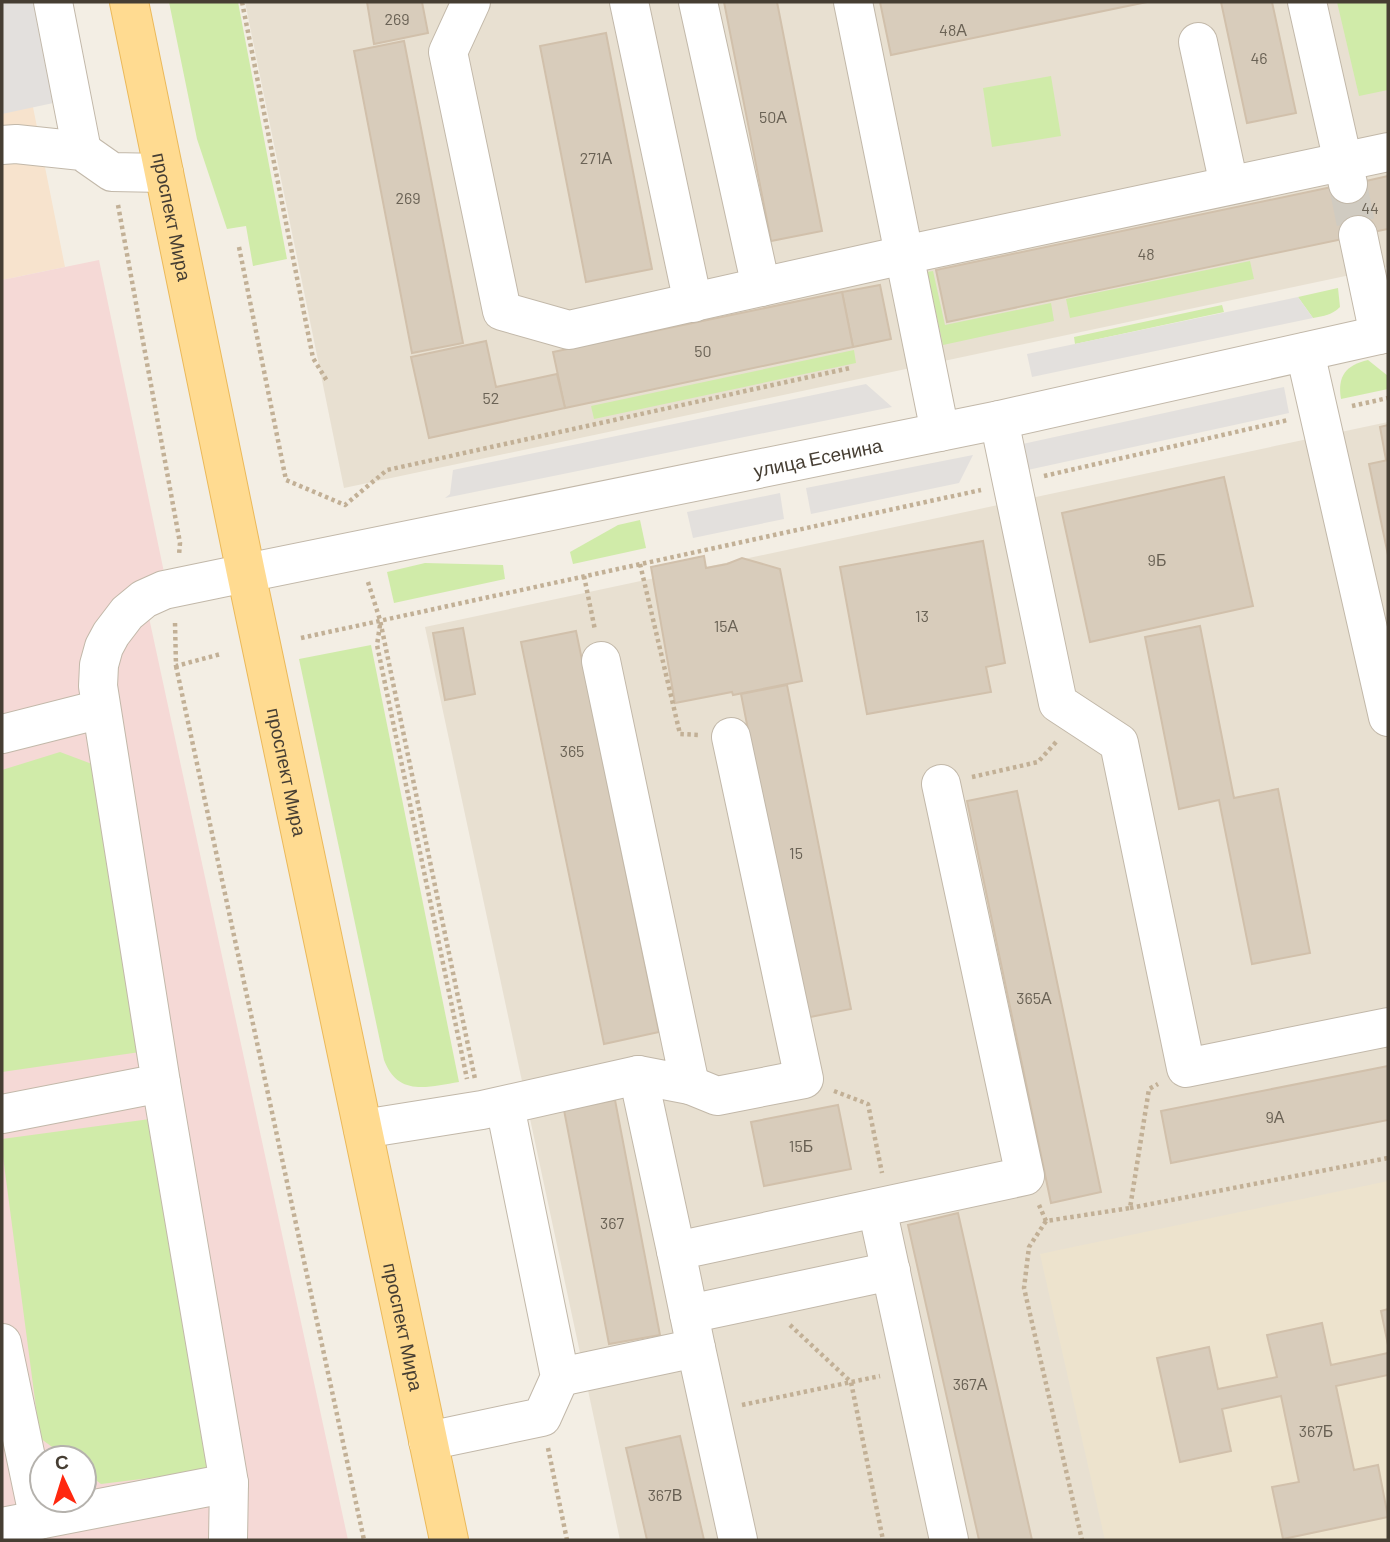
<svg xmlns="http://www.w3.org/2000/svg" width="1390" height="1542" font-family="Barlow,sans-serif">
<rect width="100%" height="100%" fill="#f3eee4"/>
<!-- residential -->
<g fill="#e8e0d1">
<path d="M245,2H1388V267L344,488Z"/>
<path d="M1388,422V1540H620L425,627Z"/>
</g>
<!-- commercial -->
<path fill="#f7e3cd" d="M2,2H12L65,267L2,280Z"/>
<!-- education -->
<path fill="#ede3cd" d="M1388,1181V1540H1105L1040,1254Z"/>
<!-- medical -->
<path fill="#f5d9d6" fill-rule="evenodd" d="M99,260L171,606L148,613L348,1540H2V280ZM42,1458H84V1500H42Z"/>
<!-- green -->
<g fill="#d0eba9">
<path d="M169,2H238L287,259L253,266L246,226L227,229L197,139Z"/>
<path d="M1337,2H1388V90L1359,96Z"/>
<path d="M1051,76L1061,136L992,147L983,88Z"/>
<path d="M1250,261L1254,279L1070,318L1066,299Z"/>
<path d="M933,271L945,325L1051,303L1054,321L943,345L927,272Z"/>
<path d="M1338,288L1340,307C1332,315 1324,316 1313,318L1298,297Z"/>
<path d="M1222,305L1224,312L1075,344L1074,337Z"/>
<path d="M854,350L856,363L594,419L591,406Z"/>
<path d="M1368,360L1388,376V389L1341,399C1337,376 1346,365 1368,360Z"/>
<path d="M640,520L646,548L573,564L570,552L618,525Z"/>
<path d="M425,563L503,565L505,579L394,603L387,572Z"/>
<path d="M371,645L459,1082C428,1087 398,1097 384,1060L299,659Z"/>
<path d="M60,752L92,764L140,1052L2,1072V770Z"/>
<path d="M150,1119L212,1453L206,1471L101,1484L84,1471V1458H67L40,1438L2,1149V1139Z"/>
</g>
<!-- parking -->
<g fill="#e3e0dd">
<path d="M2,2H36L58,102L2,114Z"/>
<path d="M1298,297L1313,318L1032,377L1027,354Z"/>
<path d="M866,384L892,407L445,498L450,494L453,470Z"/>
<path d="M1284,387L1289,413L1023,471L1018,445Z"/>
<path d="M973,455L959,483L811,514L806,488Z"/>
<path d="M780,493L784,519L693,538L687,512Z"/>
</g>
<!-- building -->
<g fill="#d8ccbb" stroke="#d1c0ab" stroke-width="2">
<path d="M367,2H422L428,33L374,44Z"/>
<path d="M724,2H777L822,231L771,241Z"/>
<path d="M880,2H1147L891,55Z"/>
<path d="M1221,2H1272L1296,113L1247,123Z"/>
<path d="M606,33L652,269L586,282L540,46Z"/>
<path d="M404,41L463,343L412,353L354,51Z"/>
<path d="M1388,176V229L1358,235L1348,185Z"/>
<path d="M1346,184L1357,236L947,322L936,270Z"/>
<path d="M880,285L891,339L853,347L842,292Z"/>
<path d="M842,292L853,347L565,408L553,352Z"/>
<path d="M486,341L496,387L557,374L565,408L429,438L411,357Z"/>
<path d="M1388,425V459L1386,460L1380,427Z"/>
<path d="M1388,460V555L1369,464Z"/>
<path d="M1224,477L1253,606L1090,642L1062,513Z"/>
<path d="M983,541L1005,663L986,667L991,692L867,714L840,567Z"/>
<path d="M704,556L706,568L727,564L742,558L780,569L802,681L733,695L732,692L675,703L651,567Z"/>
<path d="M1200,626L1234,798L1278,789L1310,953L1252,964L1219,800L1179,809L1145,637Z"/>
<path d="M463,628L475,694L445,700L433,633Z"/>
<path d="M576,631L659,1032L604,1044L521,642Z"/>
<path d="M787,685L851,1009L805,1018L741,694Z"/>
<path d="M1017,791L1101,1192L1051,1203L967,801Z"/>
<path d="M1388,1066V1120L1171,1163L1161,1111Z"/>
<path d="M615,1100L660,1335L609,1344L564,1110Z"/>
<path d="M838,1105L851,1169L764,1186L751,1122Z"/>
<path d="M958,1213L1032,1540H979L908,1225Z"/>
<path d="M1388,1309V1345L1381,1311Z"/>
<path d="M1322,1323L1331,1365L1388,1353V1375L1336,1386L1354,1470L1378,1465L1388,1517L1283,1539L1272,1487L1299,1482L1281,1396L1222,1409L1231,1451L1180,1462L1157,1358L1209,1347L1218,1389L1277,1377L1267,1335Z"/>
<path d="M680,1436L704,1540H647L626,1448Z"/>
</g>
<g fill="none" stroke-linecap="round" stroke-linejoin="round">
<!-- minor-tunnel -->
<path stroke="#d0cbc1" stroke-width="38" stroke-dasharray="38 19" stroke-linecap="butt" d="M1348,185L1358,235"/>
<!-- minor casing -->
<g stroke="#c2b8a9" stroke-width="40">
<g id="minor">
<path d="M53,2L82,151"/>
<path d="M471,2L448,52L502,311L569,330L904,255L1388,152"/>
<path d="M629,2L693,303"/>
<path d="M698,2L761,287"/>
<path d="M853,2L940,432"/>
<path d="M1307,2L1348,184"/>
<path d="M1198,42L1229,185"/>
<path d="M2,145L16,144L82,151L112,172L164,173"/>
<path d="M1358,235L1379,335"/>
<path d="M1305,352L1388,717"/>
<path d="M999,420L1058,703L1119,743L1186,1068L1388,1027"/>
<path d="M2,734L101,709"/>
<path d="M638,1075L676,1251"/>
<path d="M161,1083L229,1483L228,1540"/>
<path d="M690,1085L717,1096L804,1079L731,737"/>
<path id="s1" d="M2,1114L161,1083L98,686L99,665L104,647L111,634L127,613L144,599L164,590L246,573L999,420L1388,333"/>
<path d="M363,1129L482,1110L638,1075L690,1085L601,661"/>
<path d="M877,1208L949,1540"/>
<path d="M689,1314L891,1271"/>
<path d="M2,1343L39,1520"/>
<path d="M696,1348L738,1540"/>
<path d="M560,1377L696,1348L676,1251L1025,1176L941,784"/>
<path d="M428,1441L542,1417L560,1377L505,1106"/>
<path d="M2,1527L229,1483"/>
</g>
</g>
<!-- major casing -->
<g stroke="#ebb95a" stroke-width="40">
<g id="major">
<path id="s2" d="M129,2L246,573L449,1540"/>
</g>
</g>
<!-- path -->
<g stroke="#c2b096" stroke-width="4.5" stroke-dasharray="3.5 3.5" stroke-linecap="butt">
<path d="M242,2L313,358L327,381"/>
<path d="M118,205L180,543L179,555"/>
<path d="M239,247L286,480L345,505L387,470L850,368"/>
<path d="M1352,406L1388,398"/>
<path d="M1044,476L1288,420"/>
<path d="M640,564L680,734L700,735"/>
<path d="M584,576L595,630"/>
<path d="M368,582L380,620L475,1079"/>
<path d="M175,623L176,666L221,654"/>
<path d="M380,625L377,645L467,1079"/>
<path d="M301,638L981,490"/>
<path d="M176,666L364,1540"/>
<path d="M972,777L1038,762L1057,741"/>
<path d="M834,1091L868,1104L882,1173"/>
<path d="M1039,1205L1046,1221L1130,1208L1149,1089L1158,1084"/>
<path d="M1130,1208L1388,1158"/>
<path d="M1046,1221L1029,1247L1024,1288L1082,1540"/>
<path d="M790,1325L851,1382L883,1540"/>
<path d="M742,1405L880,1376"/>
<path d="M548,1448L567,1540"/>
</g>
<!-- minor -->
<use href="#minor" stroke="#fff" stroke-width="38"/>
<!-- major -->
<use href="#major" stroke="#ffdb91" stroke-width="38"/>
</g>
<g text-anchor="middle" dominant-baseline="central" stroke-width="7" stroke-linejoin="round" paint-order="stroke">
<!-- number labels -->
<g font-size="16" fill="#6a6255">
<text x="397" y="18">269</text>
<text x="953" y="29">48А</text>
<text x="1259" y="57">46</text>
<text x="773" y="116">50А</text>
<text x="596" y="157">271А</text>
<text x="408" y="197">269</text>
<text x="1370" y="207">44</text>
<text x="1146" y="253">48</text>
<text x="703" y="350">50</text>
<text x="491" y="397">52</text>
<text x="1157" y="559">9Б</text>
<text x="922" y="615">13</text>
<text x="726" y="625">15А</text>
<text x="572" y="750">365</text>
<text x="796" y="852">15</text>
<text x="1034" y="997">365А</text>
<text x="1275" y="1116">9А</text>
<text x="801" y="1145">15Б</text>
<text x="612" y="1222">367</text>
<text x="970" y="1383">367А</text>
<text x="1316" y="1430">367Б</text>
<text x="665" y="1494">367В</text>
</g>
<!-- street labels -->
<g font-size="19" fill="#463e33" stroke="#fff">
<text stroke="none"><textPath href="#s2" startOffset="219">проспект Мира</textPath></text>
<text stroke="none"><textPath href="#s1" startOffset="1356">улица Есенина</textPath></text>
<text stroke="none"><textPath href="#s2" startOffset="786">проспект Мира</textPath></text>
<text stroke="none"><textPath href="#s2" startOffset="1353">проспект Мира</textPath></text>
</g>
</g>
<!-- border -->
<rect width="1390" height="1542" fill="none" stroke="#463e33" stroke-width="7"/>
<!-- north arrow -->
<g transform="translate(63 1479) rotate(356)"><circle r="33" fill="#ffffff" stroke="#b5b2ad" stroke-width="2"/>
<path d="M0-5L12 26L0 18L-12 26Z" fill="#ff280f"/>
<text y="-10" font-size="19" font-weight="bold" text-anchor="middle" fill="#463e33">С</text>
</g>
</svg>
